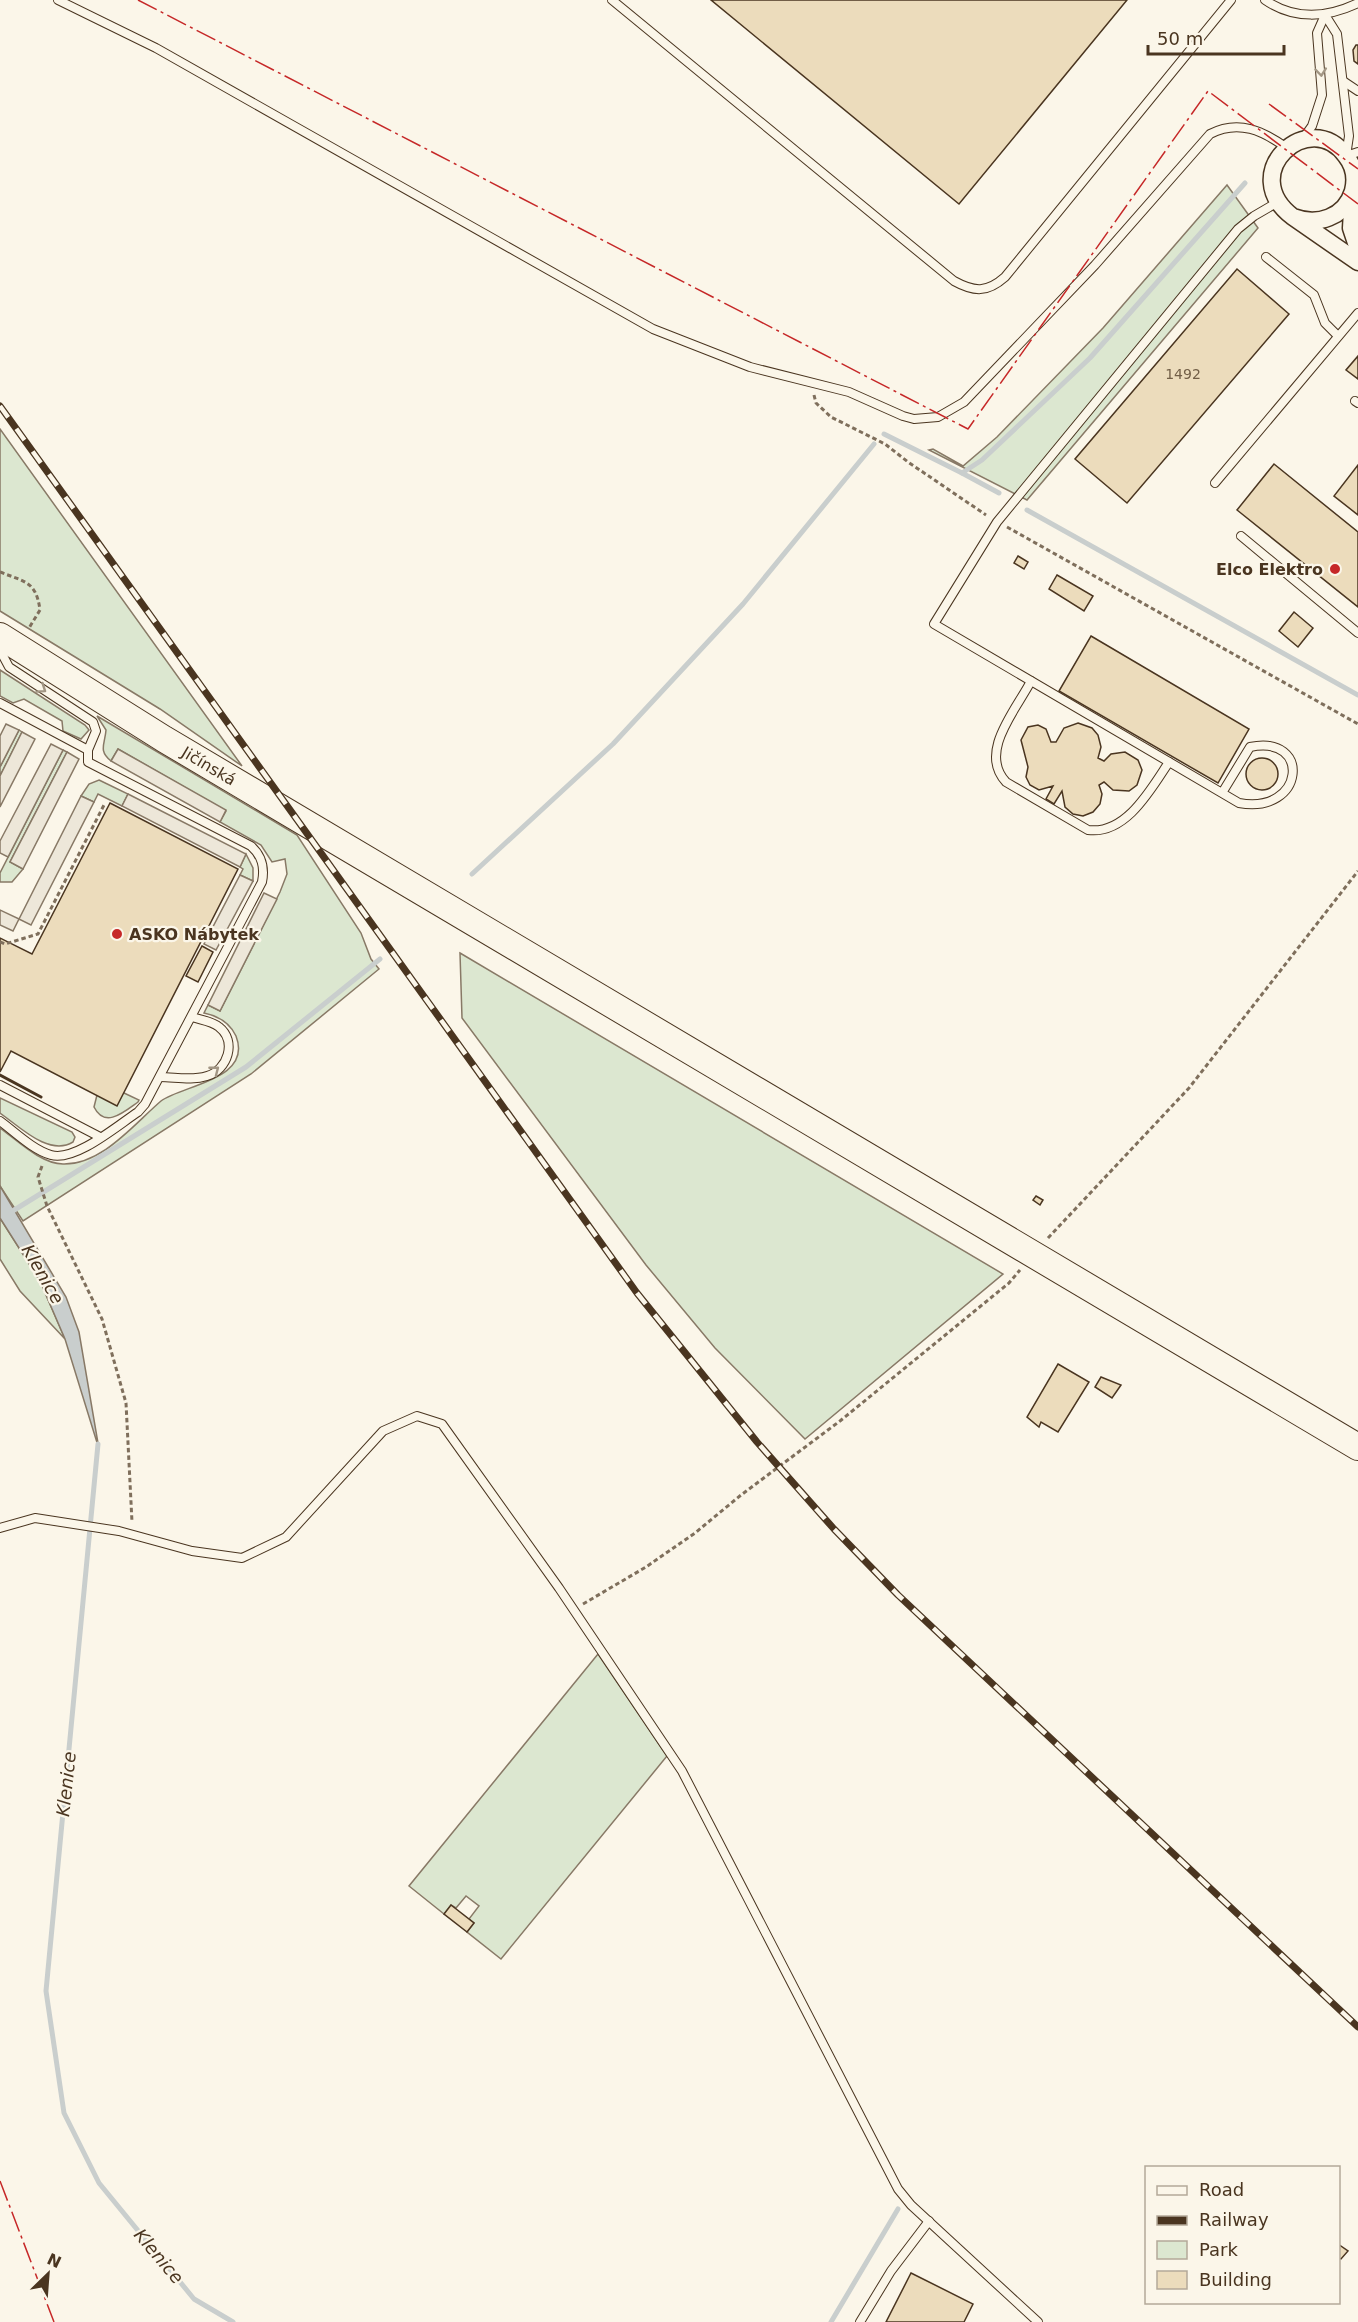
<svg xmlns="http://www.w3.org/2000/svg" width="1358" height="2322" font-family="'DejaVu Sans',sans-serif">
<rect width="100%" height="100%" fill="#fbf6e9"/>
<!-- green -->
<g fill="#dce7d0" stroke="#887966" stroke-width="1.5">
<path d="M1227,185L1258,228L1027,500L929,450L933,449L963,466L997,437L1103,328Z"/>
<path d="M0,429L242,766L160,709L0,611Z"/>
<path d="M0,670L85,725L89,730L81,739L63,731L62,721L24,699L13,703L0,696Z"/>
<path d="M97,716L297,835L361,933L371,959L379,969L251,1074L23,1221L0,1186V1128C17,1140 41,1164 63,1164C102,1165 134,1124 161,1101C182,1085 253,1080 236,1036C230,1023 218,1016 204,1013L208,1005L220,1011L280,892L287,874L285,859L272,862L261,845L220,822L226,811L118,749L111,761C98,751 105,744 106,730Z"/>
<path d="M19,730L22,732L0,776V767Z"/>
<path d="M63,750L67,752L10,862L23,869L12,882H0V873Z"/>
<path d="M99,780L128,794L122,806L98,794L94,802L81,796L89,784Z"/>
<path d="M246,854L253,868V881L240,875L243,869L240,867Z"/>
<path d="M460,953L1003,1274L805,1439L715,1348L646,1265L462,1018Z"/>
<path d="M124,1093L139,1100L138,1102C124,1112 105,1129 94,1107L97,1095Z"/>
<path d="M0,1098L72,1132L75,1137L73,1142C49,1157 19,1126 0,1113Z"/>
<path d="M0,1218L40,1281L65,1339L20,1291L0,1259Z"/>
<path d="M598,1654L667,1756L501,1959L467,1932L474,1923L469,1919L479,1906L466,1896L456,1908L451,1905L444,1914L409,1886Z"/>
</g>
<!-- parking -->
<g fill="#ede7d9" stroke="#887966" stroke-width="1.5">
<path d="M6,724L19,730L0,767V736Z"/>
<path d="M22,732L35,739L0,807V776Z"/>
<path d="M51,744L63,750L8,857L0,853V841Z"/>
<path d="M118,749L226,810L220,822L111,761Z"/>
<path d="M67,752L79,759L23,869L10,862Z"/>
<path d="M128,794L246,854L240,867L122,806Z"/>
<path d="M81,796L94,802L31,925L19,919L13,931L0,925V910L19,919Z"/>
<path d="M240,875L253,881L216,950L204,944Z"/>
<path d="M264,893L277,899L220,1011L208,1005Z"/>
</g>
<!-- water -->
<path fill="#c9cecd" stroke="#887966" stroke-width="1.5" d="M0,1186L66,1297L79,1332L99,1449L65,1339L40,1281L0,1218Z"/>
<g fill="none" stroke-linecap="round" stroke-linejoin="round">
<!-- stream -->
<g stroke="#c9cecd" stroke-width="5">
<path d="M884,434L962,473L982,460L1090,358L1245,183"/>
<path d="M962,473L999,493"/>
<path d="M1027,510L1358,695"/>
<path d="M472,874L613,744L743,604L874,444"/>
<path d="M11,1212L246,1067L380,959"/>
<path d="M98,1444L46,1991L64,2113L99,2183L194,2299L233,2322"/>
<path d="M831,2322L898,2209"/>
</g>
</g>
<!-- building -->
<g fill="#ecdcbc" stroke="#4a3520" stroke-width="1.5">
<path d="M711,0H1127L959,204Z"/>
<path d="M1356,45H1358V64L1354,61L1353,50Z"/>
<path d="M1237,269L1289,314L1127,503L1075,459Z"/>
<path d="M1358,356V379L1346,370Z"/>
<path d="M1274,464L1358,532V607L1237,510Z"/>
<path d="M1358,465V515L1334,496Z"/>
<path d="M1018,556L1028,562L1024,569L1014,563Z"/>
<path d="M1057,575L1093,596L1084,611L1049,589Z"/>
<path d="M1294,612L1313,628L1298,647L1279,631Z"/>
<path d="M1091,636L1249,729L1218,783L1059,691Z"/>
<path d="M1078,723L1092,728L1098,735L1101,747L1098,758L1104,761L1111,754L1125,752L1138,760L1142,770L1137,785L1129,791L1113,790L1104,782L1099,785L1102,794L1100,804L1093,812L1083,816L1073,814L1065,807L1062,791L1054,804L1046,799L1053,786L1039,790L1030,785L1026,777L1028,767L1021,740L1028,727L1038,725L1046,729L1051,742H1056L1064,728Z"/>
<circle cx="1262" cy="774" r="16"/>
<path d="M110,803L238,869L117,1106L11,1051L0,1072V938L32,954Z"/>
<path d="M202,946L213,952L198,982L186,976Z"/>
<path d="M1036,1196L1043,1200L1040,1205L1033,1200Z"/>
<path d="M1058,1364L1089,1382L1058,1432L1041,1422L1039,1427L1027,1417Z"/>
<path d="M1101,1377L1121,1385L1112,1398L1095,1387Z"/>
<path d="M451,1905L474,1923L467,1932L444,1914Z"/>
<path d="M1338,2244L1348,2251L1341,2259L1338,2258Z"/>
<path d="M911,2273L973,2304L964,2322H886Z"/>
</g>
<g fill="none" stroke-linecap="round" stroke-linejoin="round">
<!-- lane casing -->
<g stroke="#4a3520" stroke-width="10">
<g id="lane">
<path d="M58,0L156,48L653,329L750,367L849,392L903,416L914,419L938,417L964,402L1095,265L1210,134C1239,119 1263,131 1287,148"/>
<path d="M612,0L954,281C974,292 987,293 1005,277L1231,0"/>
<path d="M1265,0C1294,20 1327,18 1358,3"/>
<path d="M1325,15L1337,34L1349,136L1346,156"/>
<path d="M1343,81L1358,91"/>
<path d="M1302,140L1312,126L1322,95L1317,33L1325,15"/>
<path d="M1346,156L1358,152"/>
<path d="M1266,257L1314,295L1325,323L1338,336"/>
<path d="M1355,401L1358,403"/>
<path d="M1215,483L1358,313"/>
<path d="M1241,536L1358,633"/>
<path d="M0,650L9,667L93,722L96,731L88,750"/>
<path d="M1031,681C1016,710 978,752 1006,782L1088,830C1126,835 1151,789 1169,762"/>
<path d="M0,703L88,750V762L251,846C262,856 265,867 262,882L145,1104L138,1112C118,1125 75,1162 51,1155C33,1150 15,1132 0,1121"/>
<path d="M1222,793L1250,747C1312,734 1305,815 1239,803L934,624L997,522L1238,229L1254,216L1278,202"/>
<path d="M160,1077C175,1077 192,1081 207,1076C228,1070 237,1041 219,1027C212,1021 201,1020 192,1017"/>
<path d="M0,1085L100,1137"/>
<path d="M0,1528L35,1518L119,1531L192,1551L242,1558L286,1537L383,1431L417,1416L442,1424L559,1588L682,1771L898,2189L911,2205L1038,2322"/>
<path d="M860,2322L891,2271L929,2221"/>
</g>
</g>
<!-- street casing -->
<g stroke="#4a3520" stroke-width="19">
<g id="street">
<path d="M1353,194L1351,228L1358,249"/>
<path d="M1293,217C1317,226 1345,218 1353,191C1356,179 1354,166 1346,156C1310,106 1235,173 1293,217L1358,262"/>
</g>
</g>
<!-- primary casing -->
<g stroke="#4a3520" stroke-width="28">
<g id="primary">
<path id="s1" d="M0,636L164,739L1358,1447"/>
</g>
</g>
<!-- path -->
<g stroke="#7f6f5c" stroke-width="3" stroke-dasharray="4.5 3" stroke-linecap="butt">
<path d="M814,395L816,403L831,417L885,444L908,462L986,515"/>
<path d="M1007,527L1358,724"/>
<path d="M0,572C25,582 36,581 40,610L29,628"/>
<path d="M0,942L5,944L38,934L104,805"/>
<path d="M42,1166L38,1177L47,1206L102,1319L126,1403L132,1522"/>
<path d="M1048,1238L1189,1088L1358,871"/>
<path d="M583,1604L646,1567L695,1533L741,1495L840,1421L1009,1283L1020,1270"/>
</g>
<!-- lane -->
<use href="#lane" stroke="#fbf6e9" stroke-width="8"/>
<!-- street -->
<use href="#street" stroke="#fbf6e9" stroke-width="16"/>
<!-- primary -->
<use href="#primary" stroke="#fbf6e9" stroke-width="26"/>
<!-- rail casing -->
<g stroke="#4a3520" stroke-width="7">
<path id="rail" d="M0,406L637,1293L757,1442L834,1529L898,1595L1358,2027"/>
</g>
<!-- rail -->
<use href="#rail" stroke="#fbf6e9" stroke-width="4.5" stroke-dasharray="14" stroke-linecap="butt"/>
<!-- wall -->
<path stroke="#4a3520" stroke-width="3" d="M0,1075L41,1097"/>
<!-- power -->
<g stroke="#c62828" stroke-width="1.5" stroke-dasharray="21 4.5 3 4.5" stroke-linecap="butt">
<path d="M138,0L968,429L1208,91L1358,204"/>
<path d="M1269,104L1358,169"/>
<path d="M0,2181L54,2322"/>
</g>
</g>
<!-- one-way arrows -->
<defs><path id="oneway-chevron" d="M-2-3.5L2.5 0L-2 3.5" fill="none" stroke-width="1.6" stroke-linecap="round" stroke-linejoin="round" transform="scale(1.5)"/></defs>
<g stroke="#a29684">
<use href="#oneway-chevron" transform="translate(1321 72) rotate(84)"/>
<use href="#oneway-chevron" transform="translate(42 689) rotate(34)"/>
<use href="#oneway-chevron" transform="translate(215 1070) rotate(-38)"/>
</g>
<!-- markers -->
<g fill="#c62828" stroke="#fbf6e9" stroke-width="2">
<circle cx="1335" cy="569" r="6"/>
<circle cx="117" cy="934" r="6"/>
</g>
<g text-anchor="middle" dominant-baseline="central" stroke-width="4.5" stroke-linejoin="round" paint-order="stroke">
<!-- number labels -->
<g font-size="14" fill="#725f47">
<text x="1183" y="374">1492</text>
</g>
<!-- poi labels -->
<g font-size="16" font-weight="bold" fill="#4a3520" stroke="#fbf6e9" text-anchor="end">
<text x="1323" y="569">Elco Elektro</text>
<text x="129" y="934" text-anchor="start">ASKO Nábytek</text>
</g>
<!-- street labels -->
<g font-size="16" fill="#4a3520" stroke="#fbf6e9">
<text stroke="none"><textPath href="#s1" startOffset="246">Jičínská</textPath></text>
</g>
<!-- water labels -->
<g font-size="18" font-style="italic" fill="#4a3520" stroke="#fbf6e9">
<text transform="translate(43 1274) rotate(60)">Klenice</text>
<text transform="translate(66 1784) rotate(-84)">Klenice</text>
<text transform="translate(159 2256) rotate(50)">Klenice</text>
</g>
</g>
<!-- legend -->
<rect x="1145" y="2166" width="195" height="138" fill="#fbf6e9" stroke="#b4a999" stroke-width="1.5"/>
<rect x="1157" y="2186" width="30" height="9" fill="#fbf6e9" stroke="#b4a999" stroke-width="1.5"/>
<text x="1199" y="2196" font-size="18" fill="#4a3520">Road</text>
<rect x="1157" y="2216" width="30" height="9" fill="#4a3520" stroke="#b4a999" stroke-width="1.5"/>
<text x="1199" y="2226" font-size="18" fill="#4a3520">Railway</text>
<rect x="1157" y="2241" width="30" height="18" fill="#dce7d0" stroke="#b4a999" stroke-width="1.5"/>
<text x="1199" y="2256" font-size="18" fill="#4a3520">Park</text>
<rect x="1157" y="2271" width="30" height="18" fill="#ecdcbc" stroke="#b4a999" stroke-width="1.5"/>
<text x="1199" y="2286" font-size="18" fill="#4a3520">Building</text>
<!-- north arrow -->
<g transform="translate(48 2274) rotate(25)" stroke="#fbf6e9" stroke-width="4.5" paint-order="stroke">
<path d="M0-4.5L10 22L0 15L-10 22Z" fill="#4a3520"/>
<text y="-9" font-size="16" font-weight="bold" text-anchor="middle" fill="#4a3520">N</text>
</g>
<!-- scale -->
<path d="M1148 45v9h136v-9" fill="none" stroke="#4a3520" stroke-width="3"/>
<text x="1157" y="45" font-size="18" fill="#4a3520" stroke="#fbf6e9" stroke-width="4.5" paint-order="stroke">50 m</text>
</svg>
